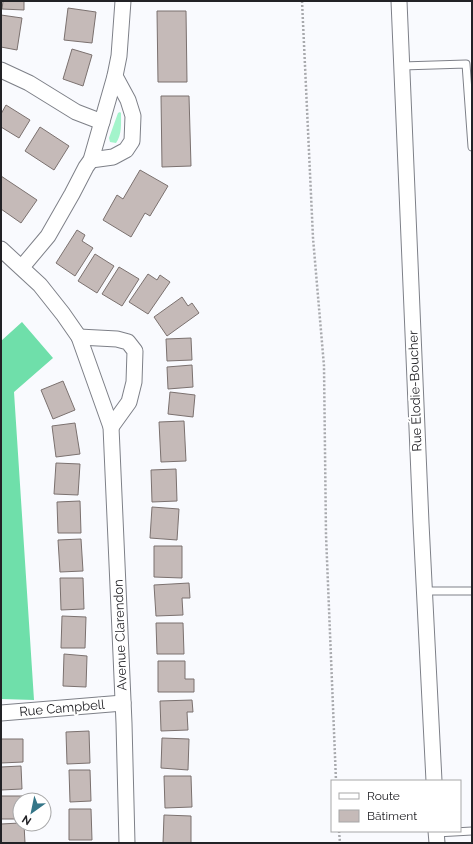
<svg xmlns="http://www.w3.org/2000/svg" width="473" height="844" font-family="Raleway,sans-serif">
<rect width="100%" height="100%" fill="#f9fafe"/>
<!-- green -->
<path fill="#a3f4cb" d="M120,112L121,113C121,123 122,135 116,143L110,142L109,138L118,113Z"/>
<!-- forest -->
<path fill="#6fdfaa" d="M22,322L53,358L14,392L34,700L1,699V341Z"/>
<!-- building -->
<g fill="#c5bab8" stroke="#7b716f">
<path d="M3,1H24V10L2,9Z"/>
<path d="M68,8L96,12L92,43L64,40Z"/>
<path d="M157,11H186L187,82H158Z"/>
<path d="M1,15L22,18L17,50L1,47Z"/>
<path d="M72,49L92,55L83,86L63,79Z"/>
<path d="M161,96H189L191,166L162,167Z"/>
<path d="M6,105L30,120L19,138L1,127V114Z"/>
<path d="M40,127L69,146L54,170L25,151Z"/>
<path d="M140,170L168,186L150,216L145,213L131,237L103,220L117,195L123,199Z"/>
<path d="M1,176L37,200L21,223L1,209Z"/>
<path d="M77,230L85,235L82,241L93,248L75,276L56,263Z"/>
<path d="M95,254L114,266L97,293L78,281Z"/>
<path d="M119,267L139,279L122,306L102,294Z"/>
<path d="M148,274L157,280L160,275L170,282L148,314L129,302Z"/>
<path d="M182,297L188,306L192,303L199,313L167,336L154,317Z"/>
<path d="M191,338L192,360L167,361L166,339Z"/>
<path d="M192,365L193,387L168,389L167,367Z"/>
<path d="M63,381L75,410L53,419L41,390Z"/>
<path d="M170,392L195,395L193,417L168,414Z"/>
<path d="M184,421L186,461L161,462L159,422Z"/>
<path d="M75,423L80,454L56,457L52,426Z"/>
<path d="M56,463L80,464L78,495L54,494Z"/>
<path d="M176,469L177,501L152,502L151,470Z"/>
<path d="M80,501L81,533H58L57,502Z"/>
<path d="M152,507L179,509L177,540L150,538Z"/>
<path d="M81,539L83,571L60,572L58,540Z"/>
<path d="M154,546H182V578L154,577Z"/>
<path d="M60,578H83L84,609L61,610Z"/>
<path d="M189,583L190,598H182L183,615L156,616L154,585Z"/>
<path d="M62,616L86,617L85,648H61Z"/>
<path d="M156,623H183L184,654H157Z"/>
<path d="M64,654L87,656L86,687L63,686Z"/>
<path d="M158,661H185V679H194V692H158Z"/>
<path d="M192,700L193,712H187L188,730L161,731L160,701Z"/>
<path d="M89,731L90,763L67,764L66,732Z"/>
<path d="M162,738L189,739L188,770L161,768Z"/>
<path d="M1,739H23V762L1,763Z"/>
<path d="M21,766L22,789L1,790V767Z"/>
<path d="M69,770H90L91,801L70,802Z"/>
<path d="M164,776H191L192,807L165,808Z"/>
<path d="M1,796H23V800H20V819H1Z"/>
<path d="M69,809H91L92,840H69Z"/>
<path d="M164,815L191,816V843H163Z"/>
<path d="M20,823L24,824L25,843H1V824Z"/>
</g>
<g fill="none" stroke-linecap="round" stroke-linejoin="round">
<!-- service casing -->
<g stroke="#7e8088" stroke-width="9">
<g id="service">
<path d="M402,66L466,64L472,147"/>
<path d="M424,591H472"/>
<path d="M436,833L472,831"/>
</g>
</g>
<!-- minor casing -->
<g stroke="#7e8088" stroke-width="17">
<g id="minor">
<path d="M399,1L421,523L434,781"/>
<path d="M1,70L29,83L76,112L102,122"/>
<path d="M91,160L113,157L126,150L132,141L133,116L128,100L115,76"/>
<path d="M1,249L40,285L63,314L79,337L111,427L124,723L127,843"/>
<path d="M22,267L48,236L72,194L86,167L91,160L115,76L119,56L123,1"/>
<path d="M79,337L117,339L128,342L135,351L134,382L129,402L111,427"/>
<path d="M1,713L123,703"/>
<path d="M436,831L437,843"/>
</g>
</g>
<!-- path -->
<g stroke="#a8a9ad" stroke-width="2.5" stroke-dasharray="2 2" stroke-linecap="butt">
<path d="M302,1L313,238L324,366L326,535L336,781"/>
<path d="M339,831L340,843"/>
</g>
<!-- service -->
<use href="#service" stroke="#fff" stroke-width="7"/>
<!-- minor -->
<use href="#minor" stroke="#fff" stroke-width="15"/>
</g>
<g text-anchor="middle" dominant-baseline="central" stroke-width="4" stroke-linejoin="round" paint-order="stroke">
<!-- street labels -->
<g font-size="13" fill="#222226" stroke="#fff">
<text transform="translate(415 391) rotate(-92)">Rue Élodie-Boucher</text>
<text transform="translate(120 635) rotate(-92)">Avenue Clarendon</text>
<text transform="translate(62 708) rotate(-5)">Rue Campbell</text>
</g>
</g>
<!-- border -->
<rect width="473" height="844" fill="none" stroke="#222226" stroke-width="4"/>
<!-- legend -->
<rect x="331" y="780" width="130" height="52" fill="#ffffff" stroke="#a7a7a8"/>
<rect x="339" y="793" width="20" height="6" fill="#ffffff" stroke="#a7a7a8"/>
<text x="367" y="800" font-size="12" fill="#222226">Route</text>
<rect x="339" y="810" width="20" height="12" fill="#c5bab8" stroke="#a7a7a8"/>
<text x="367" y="820" font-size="12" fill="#222226">Bâtiment</text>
<!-- north arrow -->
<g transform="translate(32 812) rotate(213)"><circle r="19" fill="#ffffff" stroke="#a7a7a8"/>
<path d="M0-3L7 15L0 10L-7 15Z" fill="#357688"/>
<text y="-6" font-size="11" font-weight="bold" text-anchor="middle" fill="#222226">N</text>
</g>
</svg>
